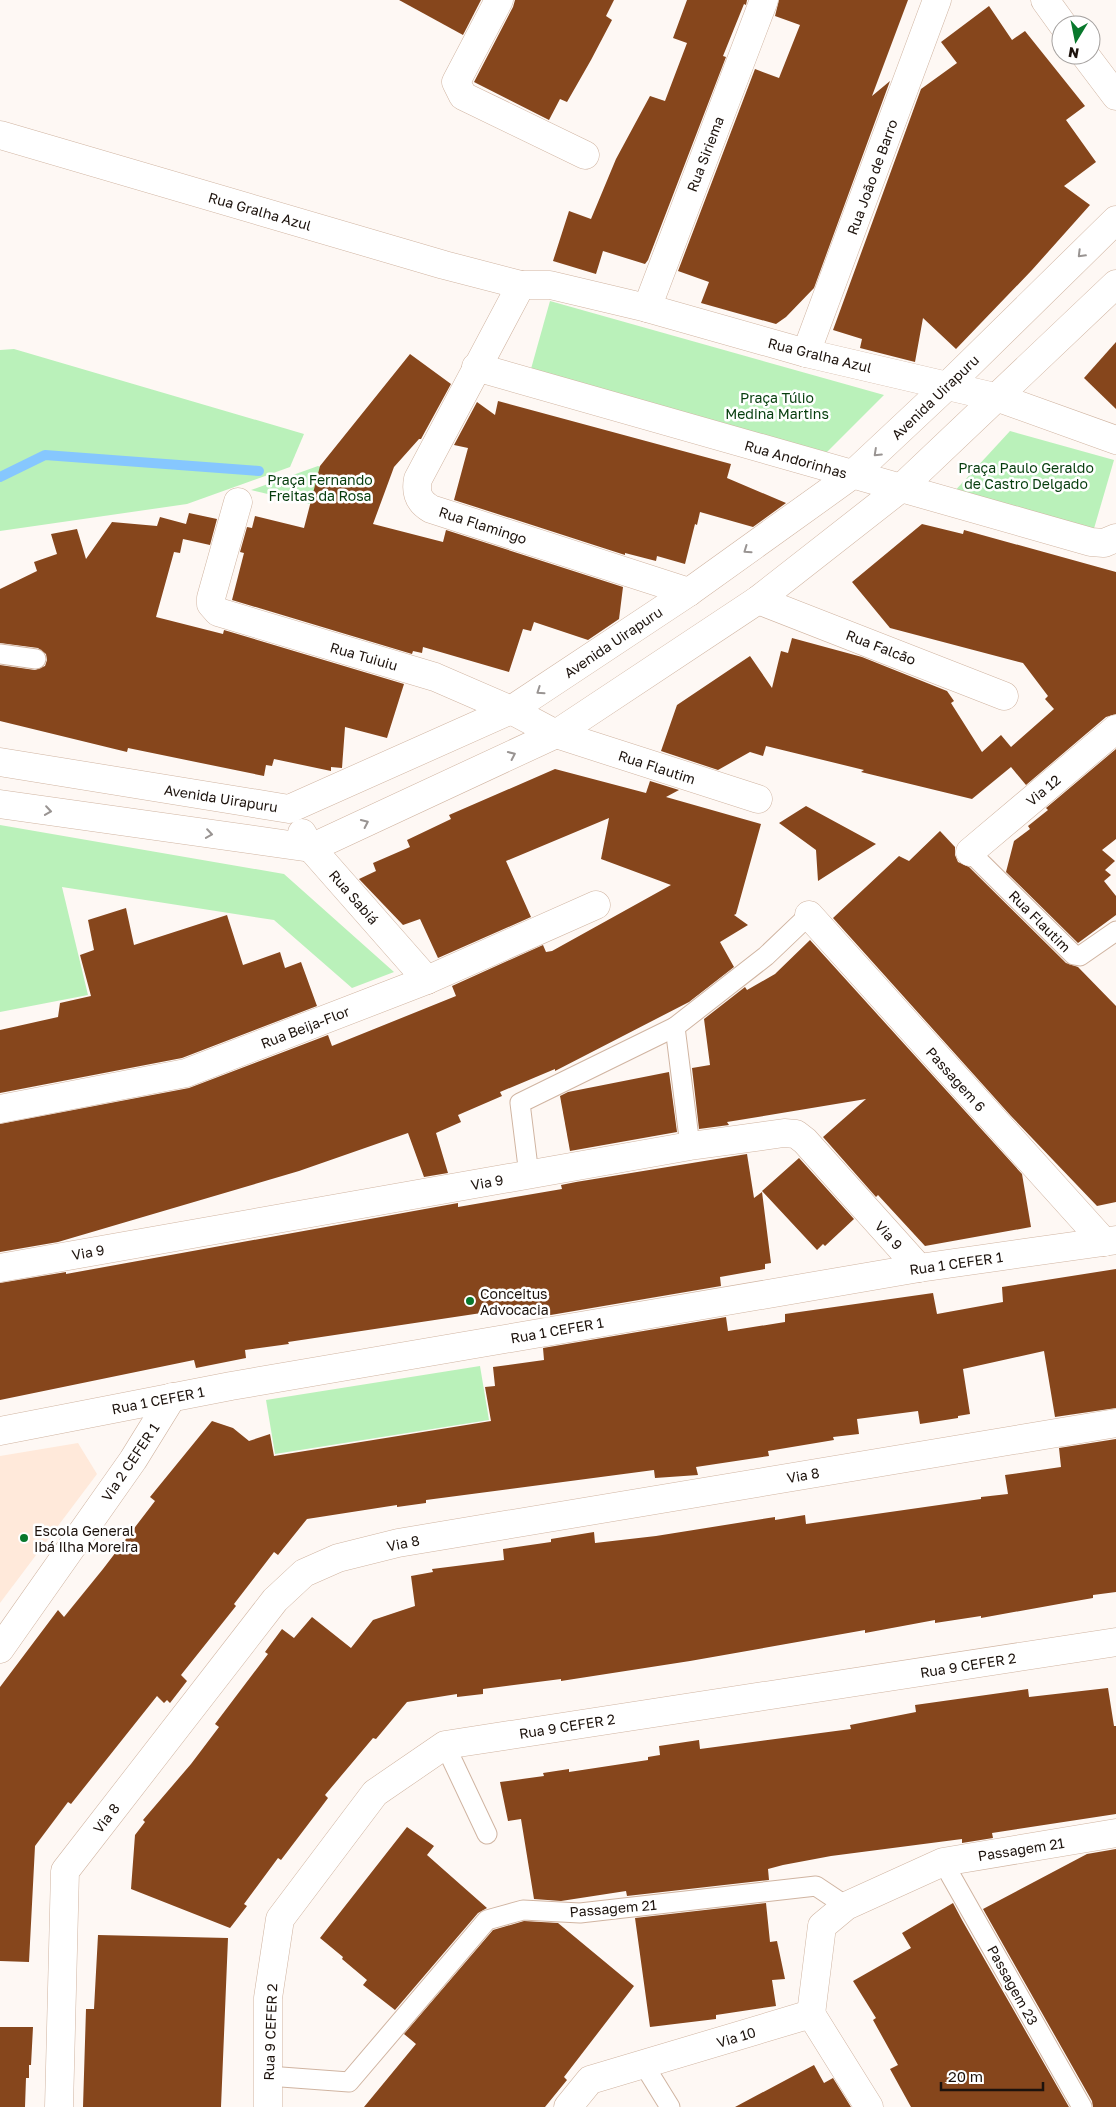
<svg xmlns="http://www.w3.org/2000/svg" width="1116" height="2107" font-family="'Golos Text',sans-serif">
<rect width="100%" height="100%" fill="#fef8f4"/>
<!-- built -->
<path fill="#ffe9da" d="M78,1443L97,1474L0,1603V1456Z"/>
<!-- green -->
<g fill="#baf1ba">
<path d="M550,301L884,395L821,458L529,376Z"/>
<path d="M14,349L304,434L290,467L187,504L0,531V350Z"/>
<path d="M1010,431L1114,460L1093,532L951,495Z"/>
<path d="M318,466L366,485L352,514L251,490Z"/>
<path d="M0,825L284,874L394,972L352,988L274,920L62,887L88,995L0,1012Z"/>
<path d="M480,1366L489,1420L275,1454L266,1400Z"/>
</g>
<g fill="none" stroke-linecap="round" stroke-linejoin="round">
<!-- stream -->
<path stroke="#86c7fe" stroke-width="10" d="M0,477L45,455L259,471"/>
</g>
<!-- building -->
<g fill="#86461c">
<path d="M399,0H481L463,35Z"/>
<path d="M515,0H614L606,16L612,20L591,60L567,102L560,99L549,120L474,82L513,7Z"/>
<path d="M687,0H747L746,5L744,4L723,56L726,57L648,260L645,264L603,251L596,274L553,261L569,211L591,219L616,159L650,96L665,101L687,43L673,38Z"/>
<path d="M779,0H908L872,96L890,81L814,288L786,317L776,324L701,303L709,282L678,271L755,69L779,78L800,25L775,16Z"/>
<path d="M989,6L1012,40L1025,31L1085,106L1066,120L1096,162L1064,186L1090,205L1032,270L956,349L923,318L915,362L860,348L862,339L833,330L921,89L957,63L941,42Z"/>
<path d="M1116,342V409L1084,378Z"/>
<path d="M410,354L451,384L421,439H419L394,467L373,524L443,542L446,530L623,587L619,619L588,640L534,622L531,631L523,629L509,672L423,647L422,653L413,651L412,654L232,600L244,553L240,552L247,527L252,528L255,516L304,528L320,466Z"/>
<path d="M498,401L731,464L727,478L786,503L753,527L700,512L697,525L695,524L685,564L657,556L656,561L625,553V555L454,500L468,448L454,445L477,402L495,415Z"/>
<path d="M189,513L217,519L210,545L183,539L180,553L174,552L156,617L223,634L224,630L404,684L387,738L345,727L342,768L331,767V771L274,759L272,766L266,765L264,776L128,748L127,752L0,721V665L35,670L45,666L47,660L46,654L38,648L0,643V589L37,571L34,562L57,554L51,534L77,529L86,559L112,522L157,526L160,517L186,524Z"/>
<path d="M922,524L963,534L964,530L1116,572V714L1106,717L1026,785L1011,767L972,799L861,772L864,770L766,746L763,756L750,752L718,770L661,751L677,705L750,656L772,688L781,651L788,653L792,638L862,657L947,691L954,701L951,703L982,752L1001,735L1011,747L1054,709L1045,699L1048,696L1023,663L890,628L852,582Z"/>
<path d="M1116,749V839L1102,850L1115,861L1105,870L1111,875L1104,881L1116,896V915L1078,943L1006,872L1014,841L1030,829L1028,826L1048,810L1046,808Z"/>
<path d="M555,769L646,793L650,781L679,790L666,797L761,824L736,914L734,915L748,925L720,942L734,967L689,1002L555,1071V1069L500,1092L502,1096L458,1115L461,1122L436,1133L448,1173L424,1177L408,1133L299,1171L58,1242L0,1252V1124L189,1088L328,1035L332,1046L456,996L452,986L543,945L546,952L552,951L671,885L601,859L609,818L506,861L531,917L438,958L420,919L403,925L359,879L376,871L373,863L410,847L407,840L451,819L449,815Z"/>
<path d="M806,806L876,844L818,881L816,850L779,823Z"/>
<path d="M940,831L955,847V855L958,862L969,867L1066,963L1078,967L1116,1006V1202L1097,1206L1011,1116L833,918L899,856L909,861Z"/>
<path d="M126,908L134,945L227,915L243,965L280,952L285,968L301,962L317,1006L182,1058L0,1093V1030L58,1017L60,1003L91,996L80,955L94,950L88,920Z"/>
<path d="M810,940L1022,1174L1031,1227L925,1246L878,1195L876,1197L823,1137L866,1099L727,1122L729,1125L699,1129L692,1068L710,1065L704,1019L745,987L747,990L775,974Z"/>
<path d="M669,1072L677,1132L570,1151L560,1096L568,1092Z"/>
<path d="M747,1154L754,1198L762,1192L771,1263L765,1264V1269L720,1277L721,1286L539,1317L537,1306L508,1309L288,1342L289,1344L245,1350L246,1358L196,1368L194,1360L0,1400V1283L66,1272V1274L458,1203V1207L562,1189L561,1185L576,1182Z"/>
<path d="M799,1158L854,1219L825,1246L823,1244L817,1250L762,1191Z"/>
<path d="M1116,1269V1408L1055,1417L1044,1351L963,1369L970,1414L958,1416V1418L920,1424L918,1411L857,1419L859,1434L833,1437L834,1440L768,1451L769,1456L696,1467L698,1475L655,1478L654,1470L426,1500V1503L397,1507V1505L307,1519L278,1555L274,1552L234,1604L236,1606L181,1675L187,1681L170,1703L167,1700L164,1703L157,1696L71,1804L68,1802L35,1846L29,1962L0,1961V1687L58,1610L64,1617L103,1569L155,1501L150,1497L212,1421L233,1428L249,1441L270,1434L274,1456L491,1421L485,1387L495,1386L493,1367L544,1360L543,1348L726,1317L728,1331L785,1322V1314L933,1293L937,1314L1003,1302L1002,1287Z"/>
<path d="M1116,1439V1592L1093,1595V1598L1070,1602L981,1618V1616L935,1623V1620L865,1633V1630L690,1661L561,1681V1679L483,1689V1694L457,1697V1694L407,1702L376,1739L373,1738L325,1795L328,1798L319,1810L281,1860L278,1858L244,1904L247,1906L230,1928L131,1889L135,1835L145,1822L143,1820L191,1764L219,1727L215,1724L268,1654L265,1652L282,1629L294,1638L312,1617L351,1648L373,1620L415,1606L411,1576L433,1572L432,1569L504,1560L503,1549L551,1542V1539L594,1532L595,1543L656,1536L775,1517V1520L805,1515L806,1524L981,1499V1497L1008,1494L1005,1475L1061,1467L1059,1448Z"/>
<path d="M1108,1688L1114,1726H1116V1814L992,1833L993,1838L962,1843V1839L831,1856L783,1865L768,1869L769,1880L627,1896L626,1891L561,1901L534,1899L521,1819L508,1821L500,1782L544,1776L543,1773L569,1769V1772L648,1760V1757L660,1755L659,1746L699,1740L700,1749L851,1729L850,1725L916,1712L915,1705L1028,1689L1029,1697Z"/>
<path d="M407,1827L434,1846L427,1855L487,1908L478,1913L395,2010L363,1985L367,1980L342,1959L343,1957L320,1938Z"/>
<path d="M1116,1849V2107H1093L1092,2101L983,1909L1087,1854Z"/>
<path d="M766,1903L770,1942L777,1941L785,1979L772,1980L776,2006L716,2015V2019L650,2027L635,1918Z"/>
<path d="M953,1903L962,1920L1069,2107H911L890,2069L898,2065L873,2020L876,2018L853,1981L911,1948L902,1933Z"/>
<path d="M524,1921L558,1923L634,1986L564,2077L567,2080L545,2107H364L416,2044L404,2034L493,1930Z"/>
<path d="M98,1935L228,1938L221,2107H83L86,2009H94Z"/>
<path d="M0,2027H33L31,2065H29V2078H26L25,2107H0Z"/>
<path d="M814,2065L824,2083L833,2078L851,2107H735Z"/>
</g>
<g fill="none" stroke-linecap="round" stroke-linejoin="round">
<!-- lane casing -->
<g stroke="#d0b4a1" stroke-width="21">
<g id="lane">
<path d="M0,654L36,659"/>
<path d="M970,852L1074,955L1080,956L1116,931"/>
<path d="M675,1027L690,1146"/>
<path d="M529,1175L520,1103L675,1027L766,956L809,915"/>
<path d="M445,1745L487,1834"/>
<path d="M943,1862L1082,2107"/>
<path d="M644,2065L670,2107"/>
<path d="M268,2076L349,2082L487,1920L523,1910L580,1913L816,1886L846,1906"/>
</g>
</g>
<!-- street casing -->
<g stroke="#d0b4a1" stroke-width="29">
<g id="street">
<path d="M499,0L456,82L463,96L585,155"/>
<path d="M1045,0L1063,25"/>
<path d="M1085,55L1116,96"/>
<path d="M0,135L444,265L521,285"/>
<path d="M647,308L764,0"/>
<path d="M806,353L937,0"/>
<path d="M476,367L1091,542L1104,543L1116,538"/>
<path d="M238,502L211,598V604L218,612L435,677L511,710L556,734L758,799"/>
<path d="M689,592L431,509C419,502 415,494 418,479L521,285H550L647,308L806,353L999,398L1116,440"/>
<path d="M758,600L1004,696"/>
<path d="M0,762L289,809L511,710L689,592L852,475L948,385L1116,220"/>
<path d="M0,804L311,848L556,734L758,600L901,488L1116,284"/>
<path d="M302,833L311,848L427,980"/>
<path d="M970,852L1116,729"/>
<path d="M809,915L1104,1242"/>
<path d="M0,1109L186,1073L427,980L596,905"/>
<path d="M0,1268L690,1146L784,1133L796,1134L805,1141L919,1268"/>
<path d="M0,1649L133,1460L172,1397"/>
<path d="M811,2014L822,1926L846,1906L943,1862L1116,1833"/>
<path d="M59,2107L65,1871L275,1600L304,1573L338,1558L398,1543L1116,1423"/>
<path d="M568,2107L590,2080L811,2014L869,2107"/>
</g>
</g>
<!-- secondary casing -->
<g stroke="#d0b4a1" stroke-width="29">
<g id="secondary">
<path d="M0,1431L231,1386L919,1268L1116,1240"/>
<path d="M268,2107V1998L280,1919L375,1793L445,1745L1116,1642"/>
</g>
</g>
<!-- lane -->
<use href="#lane" stroke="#fff" stroke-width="19"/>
<!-- street -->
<use href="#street" stroke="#fff" stroke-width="28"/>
<!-- secondary -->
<use href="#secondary" stroke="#fff" stroke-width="28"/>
</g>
<!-- one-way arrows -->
<defs><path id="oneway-chevron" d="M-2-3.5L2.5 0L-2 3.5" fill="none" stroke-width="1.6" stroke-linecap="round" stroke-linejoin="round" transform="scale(1.25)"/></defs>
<g stroke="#999492">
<use href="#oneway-chevron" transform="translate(1081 254) rotate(135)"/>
<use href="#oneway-chevron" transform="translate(877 453) rotate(137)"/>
<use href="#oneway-chevron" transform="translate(747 550) rotate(145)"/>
<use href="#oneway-chevron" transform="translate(540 691) rotate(146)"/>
<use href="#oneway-chevron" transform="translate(512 755) rotate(-25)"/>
<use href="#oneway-chevron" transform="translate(48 811) rotate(8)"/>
<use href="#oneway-chevron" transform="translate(365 823) rotate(-25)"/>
<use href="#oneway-chevron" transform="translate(209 834) rotate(8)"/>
</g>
<!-- markers -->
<g fill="#08782c" stroke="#fff" stroke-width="2">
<circle cx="470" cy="1301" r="5"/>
<circle cx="24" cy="1538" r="5"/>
</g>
<g text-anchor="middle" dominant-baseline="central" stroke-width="5" stroke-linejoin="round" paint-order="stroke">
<!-- street labels -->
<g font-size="14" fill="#1c120c" stroke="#fff">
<text transform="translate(705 154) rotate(-69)">Rua Siriema</text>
<text transform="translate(872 177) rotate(-70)">Rua João de Barro</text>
<text transform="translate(260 211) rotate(16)">Rua Gralha Azul</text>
<text transform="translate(820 355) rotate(14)">Rua Gralha Azul</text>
<text transform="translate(935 397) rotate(-44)">Avenida Uirapuru</text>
<text transform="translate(796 459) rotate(16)">Rua Andorinhas</text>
<text transform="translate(483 525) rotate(18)">Rua Flamingo</text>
<text transform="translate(613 642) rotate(-34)">Avenida Uirapuru</text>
<text transform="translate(881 647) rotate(21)">Rua Falcão</text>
<text transform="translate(364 656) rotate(16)">Rua Tuiuiu</text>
<text transform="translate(657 767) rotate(18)">Rua Flautim</text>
<text transform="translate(1043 790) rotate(-40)">Via 12</text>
<text transform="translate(221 798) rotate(9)">Avenida Uirapuru</text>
<text transform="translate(354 897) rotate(49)">Rua Sabiá</text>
<text transform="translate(1040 921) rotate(45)">Rua Flautim</text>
<text transform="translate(305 1027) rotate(-21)">Rua Beija-Flor</text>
<text transform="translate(956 1079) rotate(48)">Passagem 6</text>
<text transform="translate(487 1182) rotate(-10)">Via 9</text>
<text transform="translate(889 1235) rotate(48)">Via 9</text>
<text transform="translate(88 1252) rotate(-10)">Via 9</text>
<text transform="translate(956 1263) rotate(-8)">Rua 1 CEFER 1</text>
<text transform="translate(557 1330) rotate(-10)">Rua 1 CEFER 1</text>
<text transform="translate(158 1400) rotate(-11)">Rua 1 CEFER 1</text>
<text transform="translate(130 1462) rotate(-56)">Via 2 CEFER 1</text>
<text transform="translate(803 1475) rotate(-10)">Via 8</text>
<text transform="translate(403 1543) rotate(-11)">Via 8</text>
<text transform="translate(968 1665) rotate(-9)">Rua 9 CEFER 2</text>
<text transform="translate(567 1726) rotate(-9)">Rua 9 CEFER 2</text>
<text transform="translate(106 1818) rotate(-52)">Via 8</text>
<text transform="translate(1021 1849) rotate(-9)">Passagem 21</text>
<text transform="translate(613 1908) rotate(-5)">Passagem 21</text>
<text transform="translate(1013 1985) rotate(61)">Passagem 23</text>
<text transform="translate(270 2032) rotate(-88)">Rua 9 CEFER 2</text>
<text transform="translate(736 2037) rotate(-17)">Via 10</text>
</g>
<!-- park labels -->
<g font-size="14" fill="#063d0d" stroke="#fff">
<text x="777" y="397">Praça Túlio<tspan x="777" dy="16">Medina Martins</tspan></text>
<text x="1026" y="467">Praça Paulo Geraldo<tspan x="1026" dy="16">de Castro Delgado</tspan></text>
<text x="320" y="479">Praça Fernando<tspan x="320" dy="16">Freitas da Rosa</tspan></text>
</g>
<!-- poi labels -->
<g font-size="14" fill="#1c120c" stroke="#fff" text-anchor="start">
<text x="480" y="1293">Conceitus<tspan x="480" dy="16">Advocacia</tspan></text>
<text x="34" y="1530">Escola General<tspan x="34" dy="16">Ibá Ilha Moreira</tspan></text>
</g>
</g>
<!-- north arrow -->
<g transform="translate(1076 40) rotate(190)"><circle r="24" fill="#ffffff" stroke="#a4a09e"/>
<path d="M0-4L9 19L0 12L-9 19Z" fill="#08782c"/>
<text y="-8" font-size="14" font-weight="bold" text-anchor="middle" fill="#1c120c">N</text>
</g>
<!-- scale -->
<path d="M941 2082v8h102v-8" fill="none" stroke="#1c120c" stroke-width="2.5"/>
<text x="948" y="2082" font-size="15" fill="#1c120c" stroke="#ffffff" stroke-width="4" paint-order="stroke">20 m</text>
</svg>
